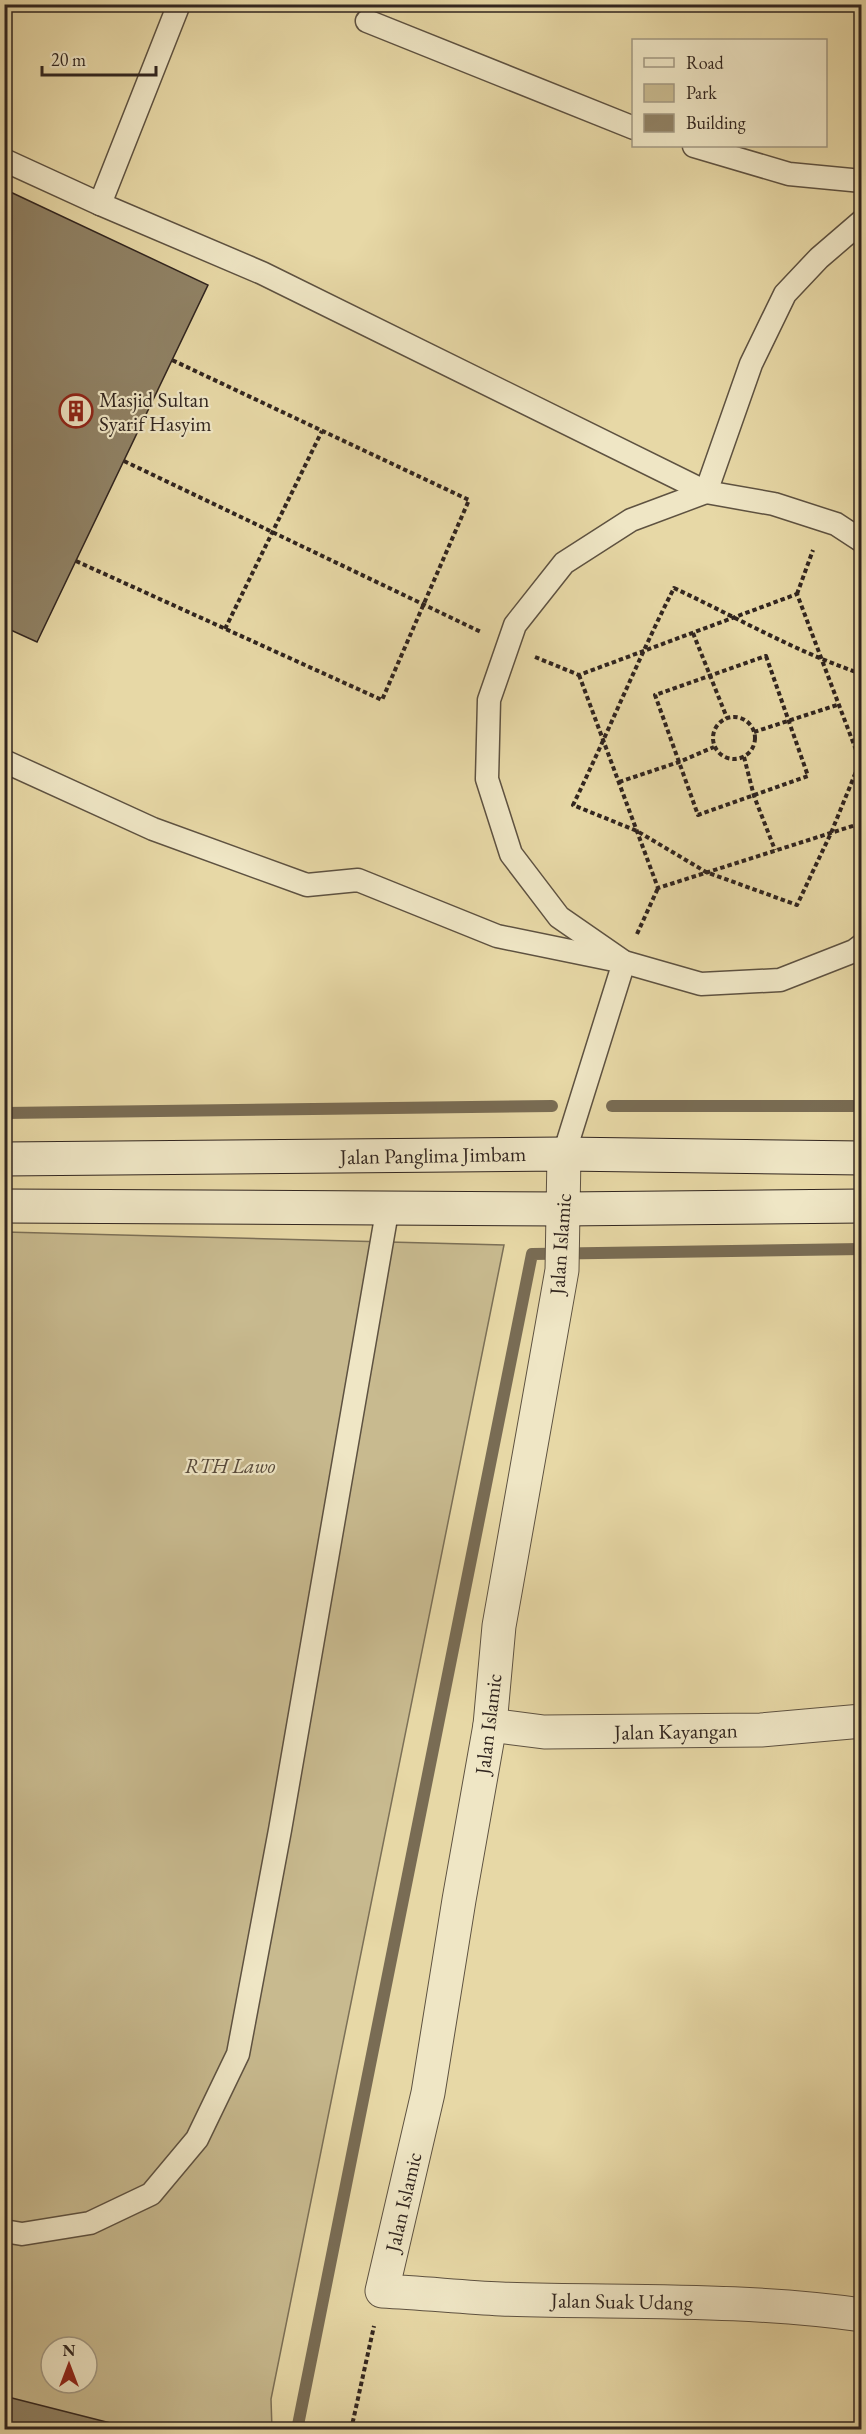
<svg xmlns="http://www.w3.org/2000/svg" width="866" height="2434" font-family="'EB Garamond',serif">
<rect width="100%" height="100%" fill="#e7d8a6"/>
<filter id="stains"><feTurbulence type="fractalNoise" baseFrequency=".00333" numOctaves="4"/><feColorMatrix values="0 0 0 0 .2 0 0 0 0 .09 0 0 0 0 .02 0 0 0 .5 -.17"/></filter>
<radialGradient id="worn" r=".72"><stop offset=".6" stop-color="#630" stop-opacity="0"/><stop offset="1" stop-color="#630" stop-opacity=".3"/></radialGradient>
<!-- green -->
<path fill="#c8ba8f" stroke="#7c7057" stroke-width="1.5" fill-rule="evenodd" d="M5,1232L504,1245L271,2399L272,2429L5,2430ZM51,2347H87V2383H51Z"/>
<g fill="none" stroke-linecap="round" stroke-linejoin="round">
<!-- stream -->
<g stroke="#796c54" stroke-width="12">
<path d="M612,1106H862"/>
<path d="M4,1113L552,1106"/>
<path d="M297,2430L532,1254L862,1249"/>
</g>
</g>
<!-- building -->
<g fill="#908265" stroke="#31251f" stroke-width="1.5">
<path d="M4,189L208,285L37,642L4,627Z"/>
<path d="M4,2396L138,2430H4Z"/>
</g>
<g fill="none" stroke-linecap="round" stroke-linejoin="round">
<!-- lane casing -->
<g stroke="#5e5241" stroke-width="25">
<g id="lane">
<path d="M179,4L100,204L262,273L706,492L774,504L836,524L862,541"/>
<path d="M367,21L634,128"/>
<path d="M694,146L789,174L862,181"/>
<path d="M4,160L100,204"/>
<path d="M706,492L631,520L564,563L515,625L489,700L487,779L511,854L559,917L624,962L701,984L780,980L854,951L862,945"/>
<path d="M706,492L751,364L785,294L819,258L862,221"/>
<path d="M4,761L153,829L307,885L358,880L497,936L624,962L564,1154"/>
<path d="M4,2231L22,2234L90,2223L151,2194L197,2139L238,2054L280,1830L388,1206"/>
</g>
</g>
<!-- street casing -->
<g stroke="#5e5241" stroke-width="35">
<g id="street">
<path d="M564,1154L562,1270L499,1626L490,1725L459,1900L428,2093L382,2291C422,2293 462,2297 501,2299C621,2303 742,2298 862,2315"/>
<path d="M490,1725L544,1732L761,1730L862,1721"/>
</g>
</g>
<!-- secondary casing -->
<g stroke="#31251f" stroke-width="35">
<g id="secondary">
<path d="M4,1159L564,1154L862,1158"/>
<path d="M4,1206L564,1209L862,1206"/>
</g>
</g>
<!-- path -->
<g stroke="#31251f" stroke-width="4" stroke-dasharray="4.5 3" stroke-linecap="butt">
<path d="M124,461L481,632"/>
<path d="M76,561L382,700L469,500L172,360"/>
<path d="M797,594L813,550"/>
<path d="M225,629L322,431"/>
<path d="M693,633L727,718"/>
<path d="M766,656L808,776L698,815L655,695Z"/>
<path d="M535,657L579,675L797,594L862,766"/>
<path d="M862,674C796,652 736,617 674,588C638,659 608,733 573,805L637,831L706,872L797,905L831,833L862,757"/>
<path d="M579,675L658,888L862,823"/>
<circle cx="734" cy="738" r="21"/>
<path d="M754,732L837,705"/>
<path d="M744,757L754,796L775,850"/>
<path d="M619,782L679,762L714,747"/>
<path d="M637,934L658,888"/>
<path d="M351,2430L374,2326"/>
</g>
<!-- lane -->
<use href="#lane" stroke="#efe6c5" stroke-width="22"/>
<!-- street -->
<use href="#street" stroke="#efe6c5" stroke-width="33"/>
<!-- secondary -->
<use href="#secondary" stroke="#efe6c5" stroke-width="33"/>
</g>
<!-- icons -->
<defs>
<g id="building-ring" transform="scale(1.725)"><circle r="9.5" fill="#efe6c5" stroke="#8f2418" stroke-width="1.5"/><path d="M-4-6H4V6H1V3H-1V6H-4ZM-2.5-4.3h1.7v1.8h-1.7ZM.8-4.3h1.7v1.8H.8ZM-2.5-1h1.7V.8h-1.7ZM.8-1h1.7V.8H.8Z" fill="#8f2418"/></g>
</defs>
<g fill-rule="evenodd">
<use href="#building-ring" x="76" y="411"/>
</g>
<g text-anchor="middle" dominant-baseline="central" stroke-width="4.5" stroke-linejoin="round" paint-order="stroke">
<!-- poi labels -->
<g font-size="21" fill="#31251f" stroke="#efe6c5" text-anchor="start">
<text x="99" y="399">Masjid Sultan<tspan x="99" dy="24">Syarif Hasyim</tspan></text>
</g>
<!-- street labels -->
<g font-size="21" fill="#31251f" stroke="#efe6c5">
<text transform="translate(433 1155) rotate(-1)">Jalan Panglima Jimbam</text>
<text transform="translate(560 1244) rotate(-86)">Jalan Islamic</text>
<text transform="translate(488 1724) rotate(-83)">Jalan Islamic</text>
<text transform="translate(676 1731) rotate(-1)">Jalan Kayangan</text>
<text transform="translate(403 2202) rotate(-77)">Jalan Islamic</text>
<text transform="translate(622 2301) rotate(1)">Jalan Suak Udang</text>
</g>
<!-- park labels -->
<g font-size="21" font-style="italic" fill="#574a3b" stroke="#efe6c5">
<text x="230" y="1465">RTH Lawo</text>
</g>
</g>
<!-- margin -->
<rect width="866" height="2434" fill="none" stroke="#e7d8a6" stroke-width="24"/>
<rect x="6" y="6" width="854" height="2422" fill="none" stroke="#31251f" stroke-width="3"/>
<rect x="12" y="12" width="842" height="2410" fill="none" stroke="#31251f" stroke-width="1.5"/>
<!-- legend -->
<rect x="632" y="39" width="195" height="108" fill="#efe6c5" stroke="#a39983" stroke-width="1.5"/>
<rect x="644" y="58" width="30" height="9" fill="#efe6c5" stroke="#a39983" stroke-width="1.5"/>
<text x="686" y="69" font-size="18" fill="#31251f">Road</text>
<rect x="644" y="84" width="30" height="18" fill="#c8ba8f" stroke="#a39983" stroke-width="1.5"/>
<text x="686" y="99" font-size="18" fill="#31251f">Park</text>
<rect x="644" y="114" width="30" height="18" fill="#908265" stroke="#a39983" stroke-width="1.5"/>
<text x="686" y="129" font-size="18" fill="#31251f">Building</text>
<!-- north arrow -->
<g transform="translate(69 2365)"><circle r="28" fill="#efe6c5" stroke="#a39983" stroke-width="1.5"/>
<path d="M0-4.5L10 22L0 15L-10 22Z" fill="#8f2418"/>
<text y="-9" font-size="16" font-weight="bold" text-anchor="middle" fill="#31251f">N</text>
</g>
<!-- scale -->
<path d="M42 66v9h114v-9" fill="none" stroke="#31251f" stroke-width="3"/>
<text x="51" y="66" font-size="18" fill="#31251f" stroke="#efe6c5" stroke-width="4.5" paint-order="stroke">20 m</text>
<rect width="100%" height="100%" filter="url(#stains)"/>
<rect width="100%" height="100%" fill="url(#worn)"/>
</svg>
